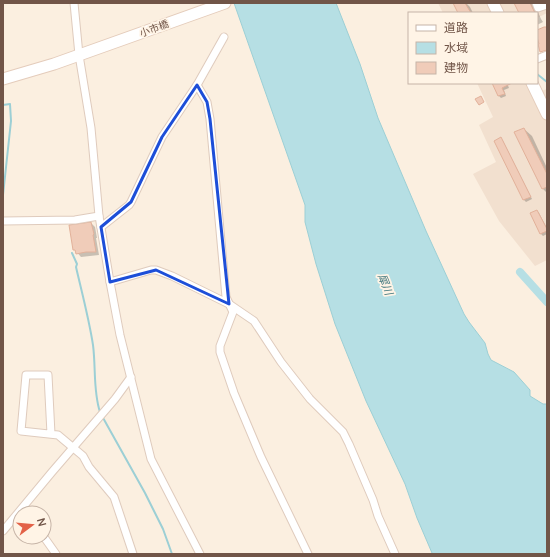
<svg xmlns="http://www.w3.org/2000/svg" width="550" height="557" font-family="Manrope,'Noto Sans JP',sans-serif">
<rect width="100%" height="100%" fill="#fbefe0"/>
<!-- residential -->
<g fill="#f2e0cf">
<path d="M438,3H547V13L537,18V13H443Z"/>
<path d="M477,83H526L532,94L547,89V260L535,266L499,221L473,174L496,162L479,125L493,117Z"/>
</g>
<!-- water -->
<path fill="#b6dfe4" stroke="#9ccfd5" d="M234,3H336L360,64L378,118L426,231L464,314L469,322L485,343L488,354L491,360L514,372L530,390V396L543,404H547V554H432V553L417,518L405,484L366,401L335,324L316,264L305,222V205Z"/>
<!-- shadow -->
<g fill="#0003">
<path d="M455,3H466L470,7L473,13H460Z"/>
<path d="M515,3H534L541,19L543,22L537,25V13H520Z"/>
<path d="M493,83H507L509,88L504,90L506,96L501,98L499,96Z"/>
<path d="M524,129L532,136L547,168V193L543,189Z"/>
<path d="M501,138L503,141L532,199L526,202L524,200Z"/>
<path d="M537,211L539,213L547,228V234L543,236L541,234L531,214Z"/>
<path d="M91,223L95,227L97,238H96L99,255L81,257L74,249Z"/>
</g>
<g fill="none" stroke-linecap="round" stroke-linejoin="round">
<!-- stream -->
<g stroke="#9ccfd5" stroke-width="2">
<path d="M537,74L547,82"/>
<path d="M3,105L10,104L11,121L3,195"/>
<path d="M72,253L77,264L76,267C82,293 89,319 93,345C96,368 93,391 100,412"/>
<path d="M102,416L145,493L163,529L172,554"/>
</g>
<!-- canal -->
<path stroke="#b6dfe4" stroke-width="8" d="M520,272L547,302"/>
</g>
<!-- building -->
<g fill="#f0ccb9" stroke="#e2b19a">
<path d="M453,3H465L471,13H458Z"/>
<path d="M514,3H530L535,13H519Z"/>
<path d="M544,27H547V50L540,52L538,44H539L537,37V30Z"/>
<path d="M492,83H512L502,88L505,94L498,96Z"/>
<path d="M481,96L484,102L479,105L475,99Z"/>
<path d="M524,128L547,174V187L542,189L514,132Z"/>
<path d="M501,137L531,197L523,200L494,141Z"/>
<path d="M537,210L547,229V231L540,234L530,213Z"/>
<path d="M91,222L94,234L93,235L96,252H86L76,254L75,250H73L69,225Z"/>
</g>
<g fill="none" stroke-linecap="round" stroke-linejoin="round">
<!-- minor casing -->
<g stroke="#dfcbbd" stroke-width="9">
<g id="minor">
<path d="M74,3L79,55L91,128L99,216L110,282L120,335L151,459L200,554"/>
<path d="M536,3L538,8L547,5"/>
<path d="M537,59L547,55"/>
<path d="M197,85L207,102L210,119L226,297L233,312L220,346V352L234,393L261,457L308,554"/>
<path d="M3,221L75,220L99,216"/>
<path d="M101,227L129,205L131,202L162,137L197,85L224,37"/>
<path d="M110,282L151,270H156L172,276L229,304L254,321L281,362L310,399L343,432L349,444L373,500L378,516L395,554"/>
<path d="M51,434L48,375H26L21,431L58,435L83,456L89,467L114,497L133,554"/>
<path d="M3,531L52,472L115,399L131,377"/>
<path d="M44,537L56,554"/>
</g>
</g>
<!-- secondary casing -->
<g stroke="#e4ccbb" stroke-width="13">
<g id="secondary">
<path d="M493,3L498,13"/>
<path d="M3,79L54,64L225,3"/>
<path d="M532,83L547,114"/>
</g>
</g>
<!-- minor -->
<use href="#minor" stroke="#fff" stroke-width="7"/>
<!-- secondary -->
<use href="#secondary" stroke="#fff" stroke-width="11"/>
</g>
<!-- marked area -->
<path fill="none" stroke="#1d4ed8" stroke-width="3" stroke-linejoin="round" d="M197,85L207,102L210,119L229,304L156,270L110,282L101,227L131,202L162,137Z"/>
<g text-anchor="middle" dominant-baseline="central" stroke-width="3.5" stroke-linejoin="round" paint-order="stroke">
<!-- street labels -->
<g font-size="10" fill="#715548" stroke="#fff4e6">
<text transform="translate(154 28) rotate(-20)">小市橋</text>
</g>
<!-- water labels -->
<g font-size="11" font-style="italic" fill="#40777d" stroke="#fff4e6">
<text transform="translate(386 284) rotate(68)">犀川</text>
</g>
</g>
<!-- border -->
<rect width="550" height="557" fill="none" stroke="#715548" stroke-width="8"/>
<!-- legend -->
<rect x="408" y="12" width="130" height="72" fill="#fff4e6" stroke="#c6b4a7"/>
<rect x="416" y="25" width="20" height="6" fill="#ffffff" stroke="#c6b4a7"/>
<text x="444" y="32" font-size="12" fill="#715548">道路</text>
<rect x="416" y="42" width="20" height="12" fill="#b6dfe4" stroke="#c6b4a7"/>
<text x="444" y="52" font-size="12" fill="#715548">水域</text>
<rect x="416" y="62" width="20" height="12" fill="#f0ccb9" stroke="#c6b4a7"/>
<text x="444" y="72" font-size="12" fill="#715548">建物</text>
<!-- north arrow -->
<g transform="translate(32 525) rotate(74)"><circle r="19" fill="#fff4e6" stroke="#c6b4a7"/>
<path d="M0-3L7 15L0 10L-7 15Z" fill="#e36248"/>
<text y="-6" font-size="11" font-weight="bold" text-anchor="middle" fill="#715548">N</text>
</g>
</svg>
